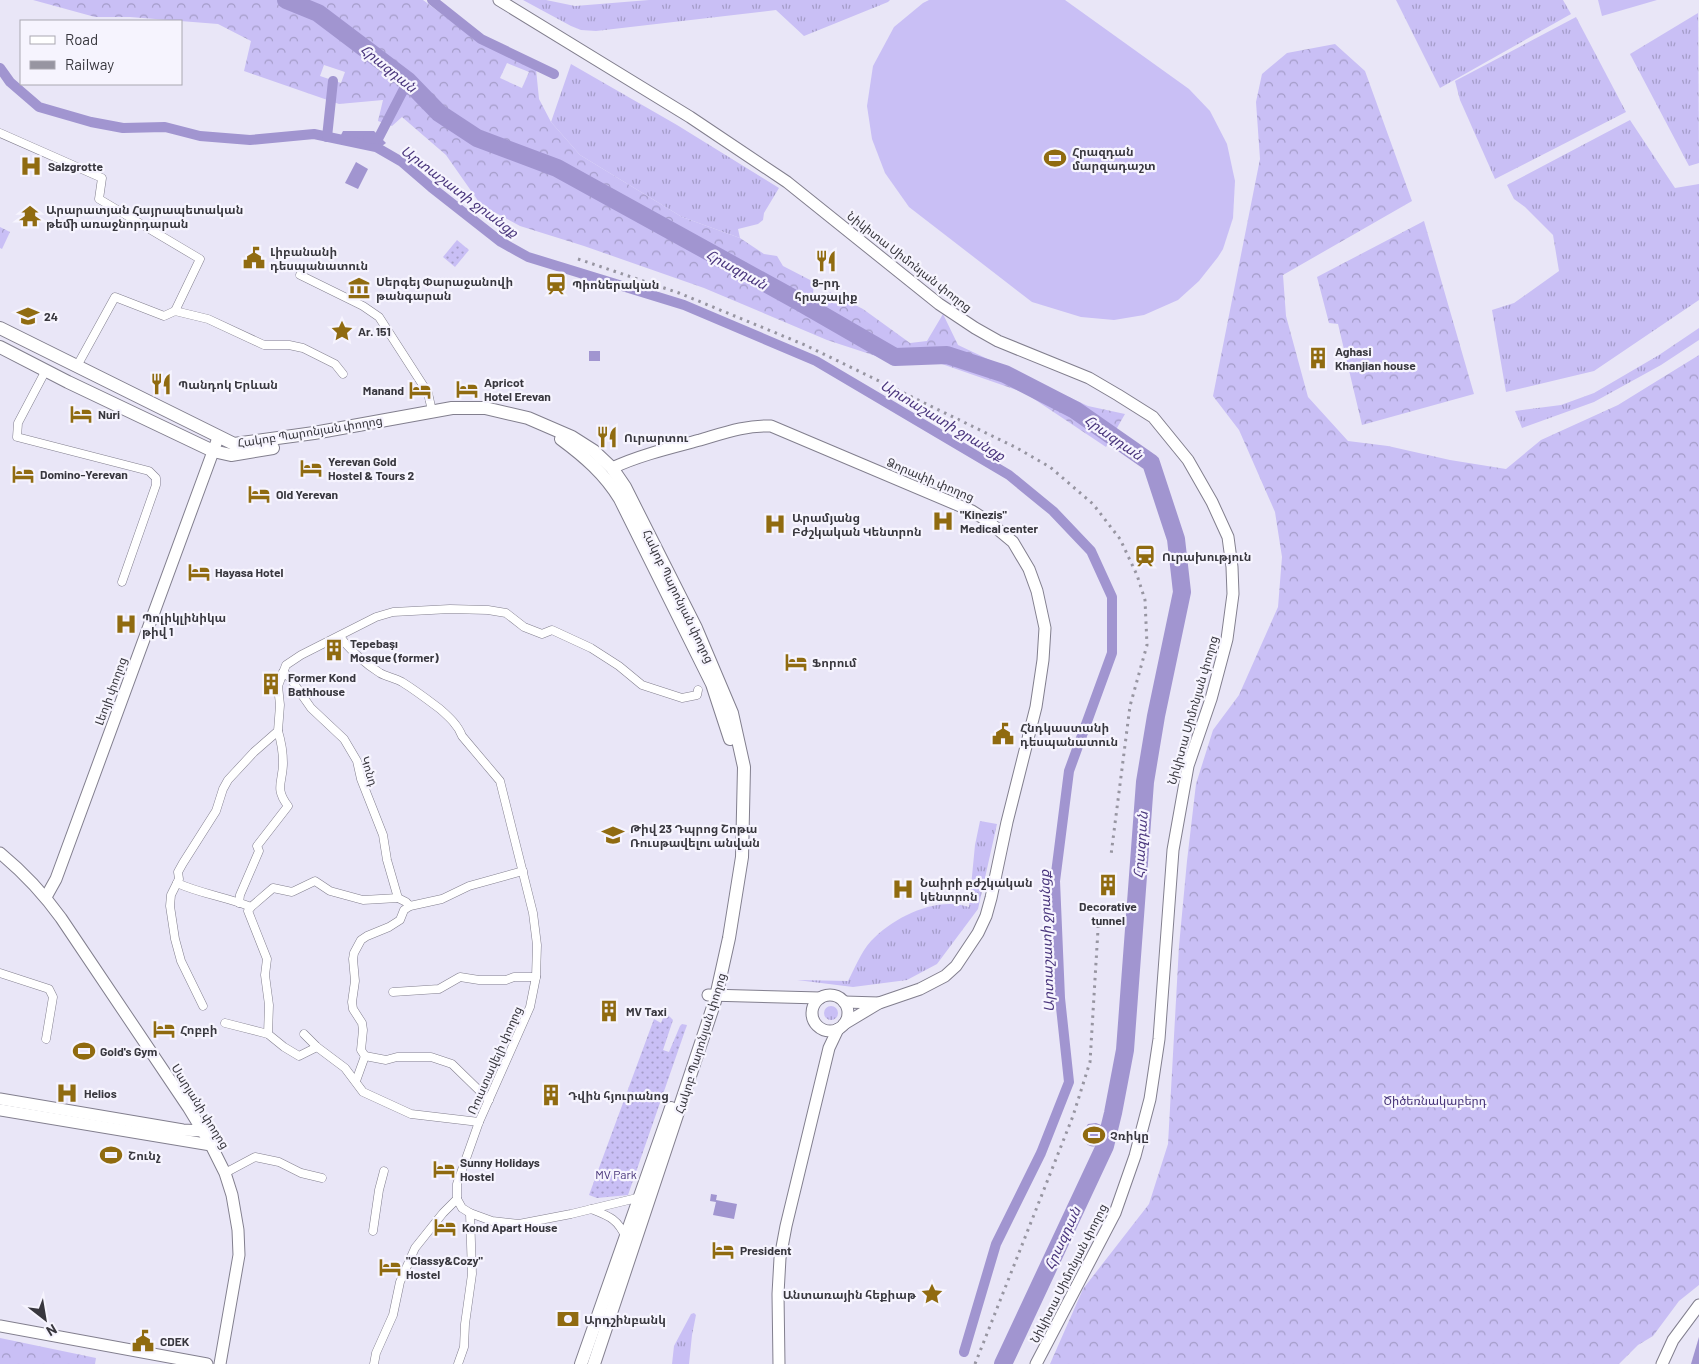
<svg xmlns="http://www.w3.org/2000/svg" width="1699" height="1364" font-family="Barlow,'Noto Sans Armenian',sans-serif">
<defs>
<pattern id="grass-tufts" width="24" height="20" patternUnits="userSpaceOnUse" patternTransform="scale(1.25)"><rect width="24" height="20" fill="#c9bff5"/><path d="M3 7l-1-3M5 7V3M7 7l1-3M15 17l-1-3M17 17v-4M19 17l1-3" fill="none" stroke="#a49cc8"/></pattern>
<pattern id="forest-crowns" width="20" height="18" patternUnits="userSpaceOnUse" patternTransform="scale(1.25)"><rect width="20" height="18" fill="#c9bff5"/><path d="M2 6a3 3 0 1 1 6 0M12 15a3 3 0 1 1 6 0" fill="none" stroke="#a49cc8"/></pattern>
<pattern id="garden-dots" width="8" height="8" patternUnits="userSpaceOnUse" patternTransform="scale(1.25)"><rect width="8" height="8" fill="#c9bff5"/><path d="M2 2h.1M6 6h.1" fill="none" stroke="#a49cc8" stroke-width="1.8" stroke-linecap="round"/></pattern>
</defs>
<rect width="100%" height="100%" fill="#e9e6f7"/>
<!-- grass -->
<g fill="url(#grass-tufts)">
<path d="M523,0H546L575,6L649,0H890L888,2L804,36L776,10L596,31L581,30L571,26Z"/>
<path d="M1396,0H1563L1571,14L1440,88Z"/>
<path d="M1698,13L1699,163L1689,166L1630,54Z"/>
<path d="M1576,17L1626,112L1495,179L1460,100L1455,81Z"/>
<path d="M571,64L677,125L779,188L764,213L763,220L758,224L738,229L740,238L682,217L580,155L551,122Z"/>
<path d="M1630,120L1675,188L1699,184V300L1594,371L1506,392L1492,310L1514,303L1559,271L1553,235L1525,207L1514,199L1507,185Z"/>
<path d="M1699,328V340L1661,365L1594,402L1522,428L1515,411L1561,405L1594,393L1659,355Z"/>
<path d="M980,821L997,824L978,909L937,964L907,980L853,987L797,980L848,981C855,968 861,952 871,941C894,917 936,896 969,907L975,845Z"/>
<circle cx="831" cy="1013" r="7"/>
<path d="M694,1313L696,1315L692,1335L689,1364H672L674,1346L691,1314Z"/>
</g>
<!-- forest -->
<g fill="url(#forest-crowns)" fill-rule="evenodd">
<path d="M33,0H423L479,42L536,69L539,99L551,122L580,155L682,217L740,238L764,254L777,256L783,266L814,282L813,294L818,299L828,296L830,292L863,309L910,343L927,341L943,314L958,345L1088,406L1125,414L1106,447L1025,393L939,363L888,360L827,340L704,288L584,246L520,226L481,205L446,155L402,117L392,126L378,121L383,100L339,104L244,71L251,41L218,24L130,17H95ZM507,63L529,72L522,88L500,78ZM324,65L345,72L341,83L320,76Z"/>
<path d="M1335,44L1365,71L1412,201L1283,275L1286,316L1308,397L1348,441L1388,446L1450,460L1506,469L1541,440L1618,405L1699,355V1285L1679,1301L1653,1336L1638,1345L1619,1364H1050L1083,1289L1149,1204L1168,1144L1179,946L1187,861L1196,784L1213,730L1239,695L1278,607L1282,557L1275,512L1239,430L1213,396L1260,159L1256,102L1262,74L1287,53Z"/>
<path d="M1424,221L1474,394L1362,425L1338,324L1329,323L1317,277Z"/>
<path d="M0,227L10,232L2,249L0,248Z"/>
<path d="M0,1338L96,1358L95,1364H0Z"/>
</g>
<!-- garden -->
<g fill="url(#garden-dots)">
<path d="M457,240L469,250L455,267L443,257Z"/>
<path d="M668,1015L673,1020L663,1050L669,1052L680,1026L682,1024L687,1025L628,1195L597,1198L589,1195L654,1019L661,1023L663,1018Z"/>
</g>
<!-- pitch -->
<g fill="#c9bff5">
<path d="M929,0H1065L1189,89L1210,111L1227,144L1235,181L1233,218L1223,249L1218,257L1199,281L1178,300L1144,315L1114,320L1081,317L1032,302L909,207L885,173L872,139L867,106L873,66L894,27L923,3Z"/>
<path d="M1598,0H1657L1602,16Z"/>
</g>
<!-- water -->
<g fill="#a195d0">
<path d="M343,131H374L386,143L382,146L341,135Z"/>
<path d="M356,162L368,169L358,189L345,183Z"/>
<rect x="589" y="351" width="11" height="10"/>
<path d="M1096,1123L1106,1127L1102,1144C1090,1150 1084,1145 1083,1132L1088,1124Z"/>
<path d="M711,1194L717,1195L716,1200L737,1204L734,1219L713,1215L716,1202L710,1201Z"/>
<path d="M1699,1337V1364H1691Z"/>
</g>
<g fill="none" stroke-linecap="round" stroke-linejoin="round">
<!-- canal -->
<g stroke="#a195d0" stroke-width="10">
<path d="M432,0L481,39L554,74"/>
<path d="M0,68L10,82L39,107L91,122L123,128L165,127L200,136L250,140L314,134L376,147L402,162L431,187L501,242L528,257L684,305L816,361L1009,475L1053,511L1091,551L1112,597V653L1069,771L1055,881L1060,998L1069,1082L1041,1153L996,1244L964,1352"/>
<path d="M327,137L333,81"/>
<path d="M368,138L378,139L408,81"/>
</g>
<!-- river -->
<path stroke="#a195d0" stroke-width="18" d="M286,0L318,13L408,81L439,113L477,138L557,168L798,301L895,357L947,355L1005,374L1075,410L1151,463L1176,539L1182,592L1156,716L1145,782L1125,1050L1113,1113L1105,1146L1003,1364"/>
<!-- street casing -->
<g stroke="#827f8e" stroke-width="9">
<g id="street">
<path d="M0,133L102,178L99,199L200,259L175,311"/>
<path d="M300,275L363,306L379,317L428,393L432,411"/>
<path d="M77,366L115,297L164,316L175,311L208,319L264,345H289L303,348L335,364L343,374"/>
<path d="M46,370L18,423L17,437L149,471L156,478V485L122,582"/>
<path d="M340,636C348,649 367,665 380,673C387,677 395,678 402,682C415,690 428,700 440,709C449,717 458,725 462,736L500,781L533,913L537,945L536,977L530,1007L479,1122L457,1184V1199L443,1213L415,1248L400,1282L393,1315L376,1353L374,1364"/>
<path d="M283,672L290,678L311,708L344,739L357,761L361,779L383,835L387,860L398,898L406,902L410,906"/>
<path d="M177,883C201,894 227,897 251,907L273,888L292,892L315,881L330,891L363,900L398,898"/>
<path d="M239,903L240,895L259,851L257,846L288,806C274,788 283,782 283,763C283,753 281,741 278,731"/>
<path d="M251,907L248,911L267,959L265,975L269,1005L268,1034"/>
<path d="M0,973L49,989L53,997L46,1039"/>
<path d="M393,992L439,989L460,977L479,980H506L514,977H536"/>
<path d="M203,1006L181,961L175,939L170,906L171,895L179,879L178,872L183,863L216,811L223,789L228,780L254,752L278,731L280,705L278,686L286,665L301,655L376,617L393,612L450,609L488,610L506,613L524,627L542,634L552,630L591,648L619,666L642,685L682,698L697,695L698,690"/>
<path d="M225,1023L268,1034L284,1047L299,1056L317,1047"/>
<path d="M304,1034L317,1047L345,1068L363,1092L411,1114L479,1122"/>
<path d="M365,1056L361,1050L363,1030L362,1023L353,1009L352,1002L355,981L353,959L354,953L361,940L367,936L389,927L400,920L404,910L410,906L442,899L469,886L523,871"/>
<path d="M356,1081L365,1056L386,1060L397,1057H431L452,1064L489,1100"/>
<path d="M225,1173L255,1157L279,1162L301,1173L322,1178"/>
<path d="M457,1199L462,1208L470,1213L492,1221L519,1224L571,1214L641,1197"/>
<path d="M591,1209C609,1216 618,1219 626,1238"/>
<path d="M373,1231L379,1190L384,1171"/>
<path d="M458,1364L464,1347L465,1324L472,1274L470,1213"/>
</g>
</g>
<!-- secondary casing -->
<g stroke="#827f8e" stroke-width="13">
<g id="secondary">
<path d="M499,0L690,117L787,182L939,304L975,328L998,341L1089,378L1118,395L1153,417L1188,460L1212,502L1228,537L1232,567L1233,594L1227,639L1211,699L1188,766L1173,850L1159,1039L1150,1099L1135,1156L1115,1213L1036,1364"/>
<path d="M612,468C640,455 670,448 700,440C724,433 746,425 771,426L972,511L989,522L1013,542L1029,569L1037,591L1045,628L1043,660L1036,707L1007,822L991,898L986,916L978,933L956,966L945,976L920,989L879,1003L844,1024"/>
<path d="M0,853C23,872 43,893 61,918L188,1107L211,1145L225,1173L232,1195L238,1230L239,1255L220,1364"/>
<path d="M46,897L56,879L218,438"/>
<path d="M708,995L820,998"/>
<circle cx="830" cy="1013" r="18"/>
<path d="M844,1002L879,1003"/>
<path d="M0,1099L183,1130L203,1131"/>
<path d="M0,1110L211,1145"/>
<path d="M0,1326L207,1364"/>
<path d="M779,1364L778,1294L780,1258L786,1226L829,1048L838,1029"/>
<path d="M1662,1364L1673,1340L1699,1305"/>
</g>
</g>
<!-- primary casing -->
<g stroke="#827f8e" stroke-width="14">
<g id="primary">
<path d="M0,328L234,444L314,433L452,408H485L528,418L572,437L594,451L612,468L625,487L696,628L732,713L744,767L742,857L729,938L715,1001L594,1364"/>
<path d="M0,347L68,382L213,451L231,455L273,448"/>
<path d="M561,439C584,456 605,474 620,499L712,684L730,739"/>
<path d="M581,1364L671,1108"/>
</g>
</g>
<!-- street -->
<use href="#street" stroke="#fff" stroke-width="8"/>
<!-- secondary -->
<use href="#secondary" stroke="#fff" stroke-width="11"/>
<!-- primary -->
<use href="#primary" stroke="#fff" stroke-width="12"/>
<!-- rail -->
<g stroke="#9795a1" stroke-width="3" stroke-dasharray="2.5 5" stroke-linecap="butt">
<path d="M578,259L679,293L805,345L1017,448L1050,467L1093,504L1120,539L1137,575L1145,600L1147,645L1130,706L1111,855"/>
<path d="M975,1364L1073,1116L1090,1062L1099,913"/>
</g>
</g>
<!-- icons -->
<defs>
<g id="stadium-bare" transform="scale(1.725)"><path d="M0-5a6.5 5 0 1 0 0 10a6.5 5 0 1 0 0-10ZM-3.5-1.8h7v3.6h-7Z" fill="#906b10" stroke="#f6f4fe" stroke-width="2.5" paint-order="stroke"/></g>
<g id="hospital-bare" transform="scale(1.725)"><path d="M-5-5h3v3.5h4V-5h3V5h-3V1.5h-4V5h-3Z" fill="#906b10" stroke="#f6f4fe" stroke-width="2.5" paint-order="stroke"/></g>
<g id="temple-bare" transform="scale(1.725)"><path d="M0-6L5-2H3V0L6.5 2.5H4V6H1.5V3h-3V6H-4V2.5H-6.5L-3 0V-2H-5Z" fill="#906b10" stroke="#f6f4fe" stroke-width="2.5" paint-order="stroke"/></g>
<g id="civic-bare" transform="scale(1.725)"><path d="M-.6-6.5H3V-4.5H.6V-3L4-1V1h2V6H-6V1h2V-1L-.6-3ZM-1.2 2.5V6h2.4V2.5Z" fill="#906b10" stroke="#f6f4fe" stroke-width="2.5" paint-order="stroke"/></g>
<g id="restaurant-bare" transform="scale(1.725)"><path d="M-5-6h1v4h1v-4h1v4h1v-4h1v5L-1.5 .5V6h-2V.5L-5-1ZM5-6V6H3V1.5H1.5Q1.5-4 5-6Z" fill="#906b10" stroke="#f6f4fe" stroke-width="2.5" paint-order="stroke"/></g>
<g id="station-bare" transform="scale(1.725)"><path d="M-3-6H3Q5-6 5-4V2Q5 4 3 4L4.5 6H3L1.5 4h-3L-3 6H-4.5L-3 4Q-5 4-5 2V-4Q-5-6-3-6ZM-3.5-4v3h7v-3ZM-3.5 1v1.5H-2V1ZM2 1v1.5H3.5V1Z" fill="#906b10" stroke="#f6f4fe" stroke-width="2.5" paint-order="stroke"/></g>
<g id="museum-bare" transform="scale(1.725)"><path d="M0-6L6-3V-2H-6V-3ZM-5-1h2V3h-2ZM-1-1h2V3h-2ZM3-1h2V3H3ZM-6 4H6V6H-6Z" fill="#906b10" stroke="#f6f4fe" stroke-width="2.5" paint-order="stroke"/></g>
<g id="school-bare" transform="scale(1.725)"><path d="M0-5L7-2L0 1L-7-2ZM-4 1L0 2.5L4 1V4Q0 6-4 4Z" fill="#906b10" stroke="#f6f4fe" stroke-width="2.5" paint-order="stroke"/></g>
<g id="sight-bare" transform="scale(1.725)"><path d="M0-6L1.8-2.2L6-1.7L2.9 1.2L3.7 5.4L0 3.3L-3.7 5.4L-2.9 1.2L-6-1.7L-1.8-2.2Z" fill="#906b10" stroke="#f6f4fe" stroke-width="2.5" paint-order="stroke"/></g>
<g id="building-bare" transform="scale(1.725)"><path d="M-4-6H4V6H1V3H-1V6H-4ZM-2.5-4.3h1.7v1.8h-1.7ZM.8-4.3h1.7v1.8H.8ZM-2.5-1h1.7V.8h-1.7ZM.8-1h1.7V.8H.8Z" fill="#906b10" stroke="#f6f4fe" stroke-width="2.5" paint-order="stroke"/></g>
<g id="hotel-bare" transform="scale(1.725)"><path d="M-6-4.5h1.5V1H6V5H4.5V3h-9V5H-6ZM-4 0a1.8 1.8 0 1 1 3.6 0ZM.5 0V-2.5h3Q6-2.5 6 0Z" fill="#906b10" stroke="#f6f4fe" stroke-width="2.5" paint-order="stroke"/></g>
<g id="bank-bare" transform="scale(1.725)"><path d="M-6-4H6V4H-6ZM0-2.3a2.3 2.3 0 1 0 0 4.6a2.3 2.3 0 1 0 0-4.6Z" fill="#906b10" stroke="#f6f4fe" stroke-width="2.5" paint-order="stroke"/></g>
</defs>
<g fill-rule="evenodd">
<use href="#stadium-bare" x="1055" y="158"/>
<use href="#hospital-bare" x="31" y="166"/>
<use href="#temple-bare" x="30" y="216"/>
<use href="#civic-bare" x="254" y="258"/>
<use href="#restaurant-bare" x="826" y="261"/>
<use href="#station-bare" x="556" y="284"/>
<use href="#museum-bare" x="359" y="288"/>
<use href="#school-bare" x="28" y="316"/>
<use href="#sight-bare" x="342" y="331"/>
<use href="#building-bare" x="1318" y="358"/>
<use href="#restaurant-bare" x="161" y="384"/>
<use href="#hotel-bare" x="467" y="389"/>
<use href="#hotel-bare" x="420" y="390"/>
<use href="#hotel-bare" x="81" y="414"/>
<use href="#restaurant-bare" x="607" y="437"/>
<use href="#hotel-bare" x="311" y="468"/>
<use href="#hotel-bare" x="23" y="474"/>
<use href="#hotel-bare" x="259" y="494"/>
<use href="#hospital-bare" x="943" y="521"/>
<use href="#hospital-bare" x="775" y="524"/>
<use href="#station-bare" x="1145" y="556"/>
<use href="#hotel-bare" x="199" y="572"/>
<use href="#hospital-bare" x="126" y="624"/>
<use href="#building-bare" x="334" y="650"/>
<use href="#hotel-bare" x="796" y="662"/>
<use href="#building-bare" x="271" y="684"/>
<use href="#civic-bare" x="1003" y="734"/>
<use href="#school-bare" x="613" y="835"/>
<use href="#building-bare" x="1108" y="885"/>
<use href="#hospital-bare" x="903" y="889"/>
<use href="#building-bare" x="609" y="1011"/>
<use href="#hotel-bare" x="164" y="1029"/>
<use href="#stadium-bare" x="84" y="1051"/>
<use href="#hospital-bare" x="67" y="1093"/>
<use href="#building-bare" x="551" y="1095"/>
<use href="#stadium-bare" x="1094" y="1135"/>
<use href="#stadium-bare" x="111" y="1155"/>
<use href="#hotel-bare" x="444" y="1169"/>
<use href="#hotel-bare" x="445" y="1227"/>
<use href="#hotel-bare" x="723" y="1250"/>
<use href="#hotel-bare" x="390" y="1267"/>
<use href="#sight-bare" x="932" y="1294"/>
<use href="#bank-bare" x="568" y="1319"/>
<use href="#civic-bare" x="143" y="1341"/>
</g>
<g text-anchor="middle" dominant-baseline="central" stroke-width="4.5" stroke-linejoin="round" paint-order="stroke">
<!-- poi labels -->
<g font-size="12" font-weight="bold" fill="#38373e" stroke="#f6f4fe" text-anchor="start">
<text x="1072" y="151">Հրազդան<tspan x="1072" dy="14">մարզադաշտ</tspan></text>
<text x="48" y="166">Salzgrotte</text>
<text x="46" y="209">Արարատյան Հայրապետական<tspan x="46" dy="14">թեմի առաջնորդարան</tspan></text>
<text x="270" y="251">Լիբանանի<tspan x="270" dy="14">դեսպանատուն</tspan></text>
<text x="376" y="281">Սերգեյ Փարաջանովի<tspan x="376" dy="14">թանգարան</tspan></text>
<text x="826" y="282" text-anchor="middle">8-րդ<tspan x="826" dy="14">հրաշալիք</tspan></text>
<text x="572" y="284">Պիոներական</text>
<text x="44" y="316">24</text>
<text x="358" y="331">Ar. 151</text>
<text x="1335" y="351">Aghasi<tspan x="1335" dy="14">Khanjian house</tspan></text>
<text x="484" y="382">Apricot<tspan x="484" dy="14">Hotel Erevan</tspan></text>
<text x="178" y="384">Պանդոկ Երևան</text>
<text x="404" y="390" text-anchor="end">Manand</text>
<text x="98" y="414">Nuri</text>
<text x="624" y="437">Ուրարտու</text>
<text x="328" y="461">Yerevan Gold<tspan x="328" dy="14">Hostel &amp; Tours 2</tspan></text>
<text x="40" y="474">Domino-Yerevan</text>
<text x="276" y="494">Old Yerevan</text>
<text x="960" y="514">"Kinezis"<tspan x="960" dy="14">Medical center</tspan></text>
<text x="792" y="517">Արամյանց<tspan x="792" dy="14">Բժշկական Կենտրոն</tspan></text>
<text x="1162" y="556">Ուրախություն</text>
<text x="215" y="572">Hayasa Hotel</text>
<text x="142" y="617">Պոլիկլինիկա<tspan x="142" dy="14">թիվ 1</tspan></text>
<text x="350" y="643">Tepebaşı<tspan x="350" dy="14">Mosque (former)</tspan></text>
<text x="812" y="662">Ֆորում</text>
<text x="288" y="677">Former Kond<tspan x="288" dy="14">Bathhouse</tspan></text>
<text x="1020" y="727">Հնդկաստանի<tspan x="1020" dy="14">դեսպանատուն</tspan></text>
<text x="630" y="828">Թիվ 23 Դպրոց Շոթա<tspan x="630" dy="14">Ռուսթավելու անվան</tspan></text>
<text x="920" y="882">Նաիրի բժշկական<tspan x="920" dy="14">կենտրոն</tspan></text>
<text x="1108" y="906" text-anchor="middle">Decorative<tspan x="1108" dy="14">tunnel</tspan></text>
<text x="626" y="1011">MV Taxi</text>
<text x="180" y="1029">Հոբբի</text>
<text x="100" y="1051">Gold's Gym</text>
<text x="84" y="1093">Helios</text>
<text x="568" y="1095">Դվին հյուրանոց</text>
<text x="1110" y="1135">Չռիկը</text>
<text x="128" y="1155">Շունչ</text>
<text x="460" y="1162">Sunny Holidays<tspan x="460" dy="14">Hostel</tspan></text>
<text x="462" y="1227">Kond Apart House</text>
<text x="740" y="1250">President</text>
<text x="406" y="1260">"Classy&amp;Cozy"<tspan x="406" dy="14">Hostel</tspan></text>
<text x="916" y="1294" text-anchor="end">Անտառային հեքիաթ</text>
<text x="584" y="1319">Արդշինբանկ</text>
<text x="160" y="1341">CDEK</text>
</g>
<!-- street labels -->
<g font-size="12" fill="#38373e" stroke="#f6f4fe">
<text transform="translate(910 261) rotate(38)">Նիկիտա Սիմոնյան փողոց</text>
<text transform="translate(310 431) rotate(-9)">Հակոբ Պարոնյան փողոց</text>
<text transform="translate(931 479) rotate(23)">Ձորափի փողոց</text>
<text transform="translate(679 596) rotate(64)">Հակոբ Պարոնյան փողոց</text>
<text transform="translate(110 691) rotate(-70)">Լեոյի փողոց</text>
<text transform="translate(1192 710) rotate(-74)">Նիկիտա Սիմոնյան փողոց</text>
<text transform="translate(370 771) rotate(72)">Կոնդ</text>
<text transform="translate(700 1043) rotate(-73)">Հակոբ Պարոնյան փողոց</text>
<text transform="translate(494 1060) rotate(-66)">Ռուստավելի փողոց</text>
<text transform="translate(201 1106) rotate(58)">Սարյանի փողոց</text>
<text transform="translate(1068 1273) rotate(-63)">Նիկիտա Սիմոնյան փողոց</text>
</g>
<!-- park labels -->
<g font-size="12" fill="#463278" stroke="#f6f4fe">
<text x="1435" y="1100">Ծիծեռնակաբերդ</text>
<text x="616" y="1174">MV Park</text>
</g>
<!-- water labels -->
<g font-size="14" font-style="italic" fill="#4a367d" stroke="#f6f4fe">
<text transform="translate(389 68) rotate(39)">Հրազդան</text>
<text transform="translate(460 191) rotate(37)">Արտաշատի ջրանցք</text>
<text transform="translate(737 269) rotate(29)">Հրազդան</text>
<text transform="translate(943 420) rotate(31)">Արտաշատի ջրանցք</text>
<text transform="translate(1114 437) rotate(35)">Հրազդան</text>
<text transform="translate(1140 845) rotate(-86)">Հրազդան</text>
<text transform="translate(1046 941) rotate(-92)">Արտաշատի ջրանցք</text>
<text transform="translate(1062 1238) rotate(-65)">Հրազդան</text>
</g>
</g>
<!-- legend -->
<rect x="20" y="20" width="162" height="65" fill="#f6f4fe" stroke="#aaa8b1"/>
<rect x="30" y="36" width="25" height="8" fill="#ffffff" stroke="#aaa8b1"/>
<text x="65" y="45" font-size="15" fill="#38373e">Road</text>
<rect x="30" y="61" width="25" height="8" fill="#9795a1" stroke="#aaa8b1"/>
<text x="65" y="70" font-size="15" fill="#38373e">Railway</text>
<!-- north arrow -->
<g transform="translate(45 1319) rotate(149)" stroke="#f6f4fe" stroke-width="4" paint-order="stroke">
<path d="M0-4L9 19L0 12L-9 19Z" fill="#38373e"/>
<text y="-8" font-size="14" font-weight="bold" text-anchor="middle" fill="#38373e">N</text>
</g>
</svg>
